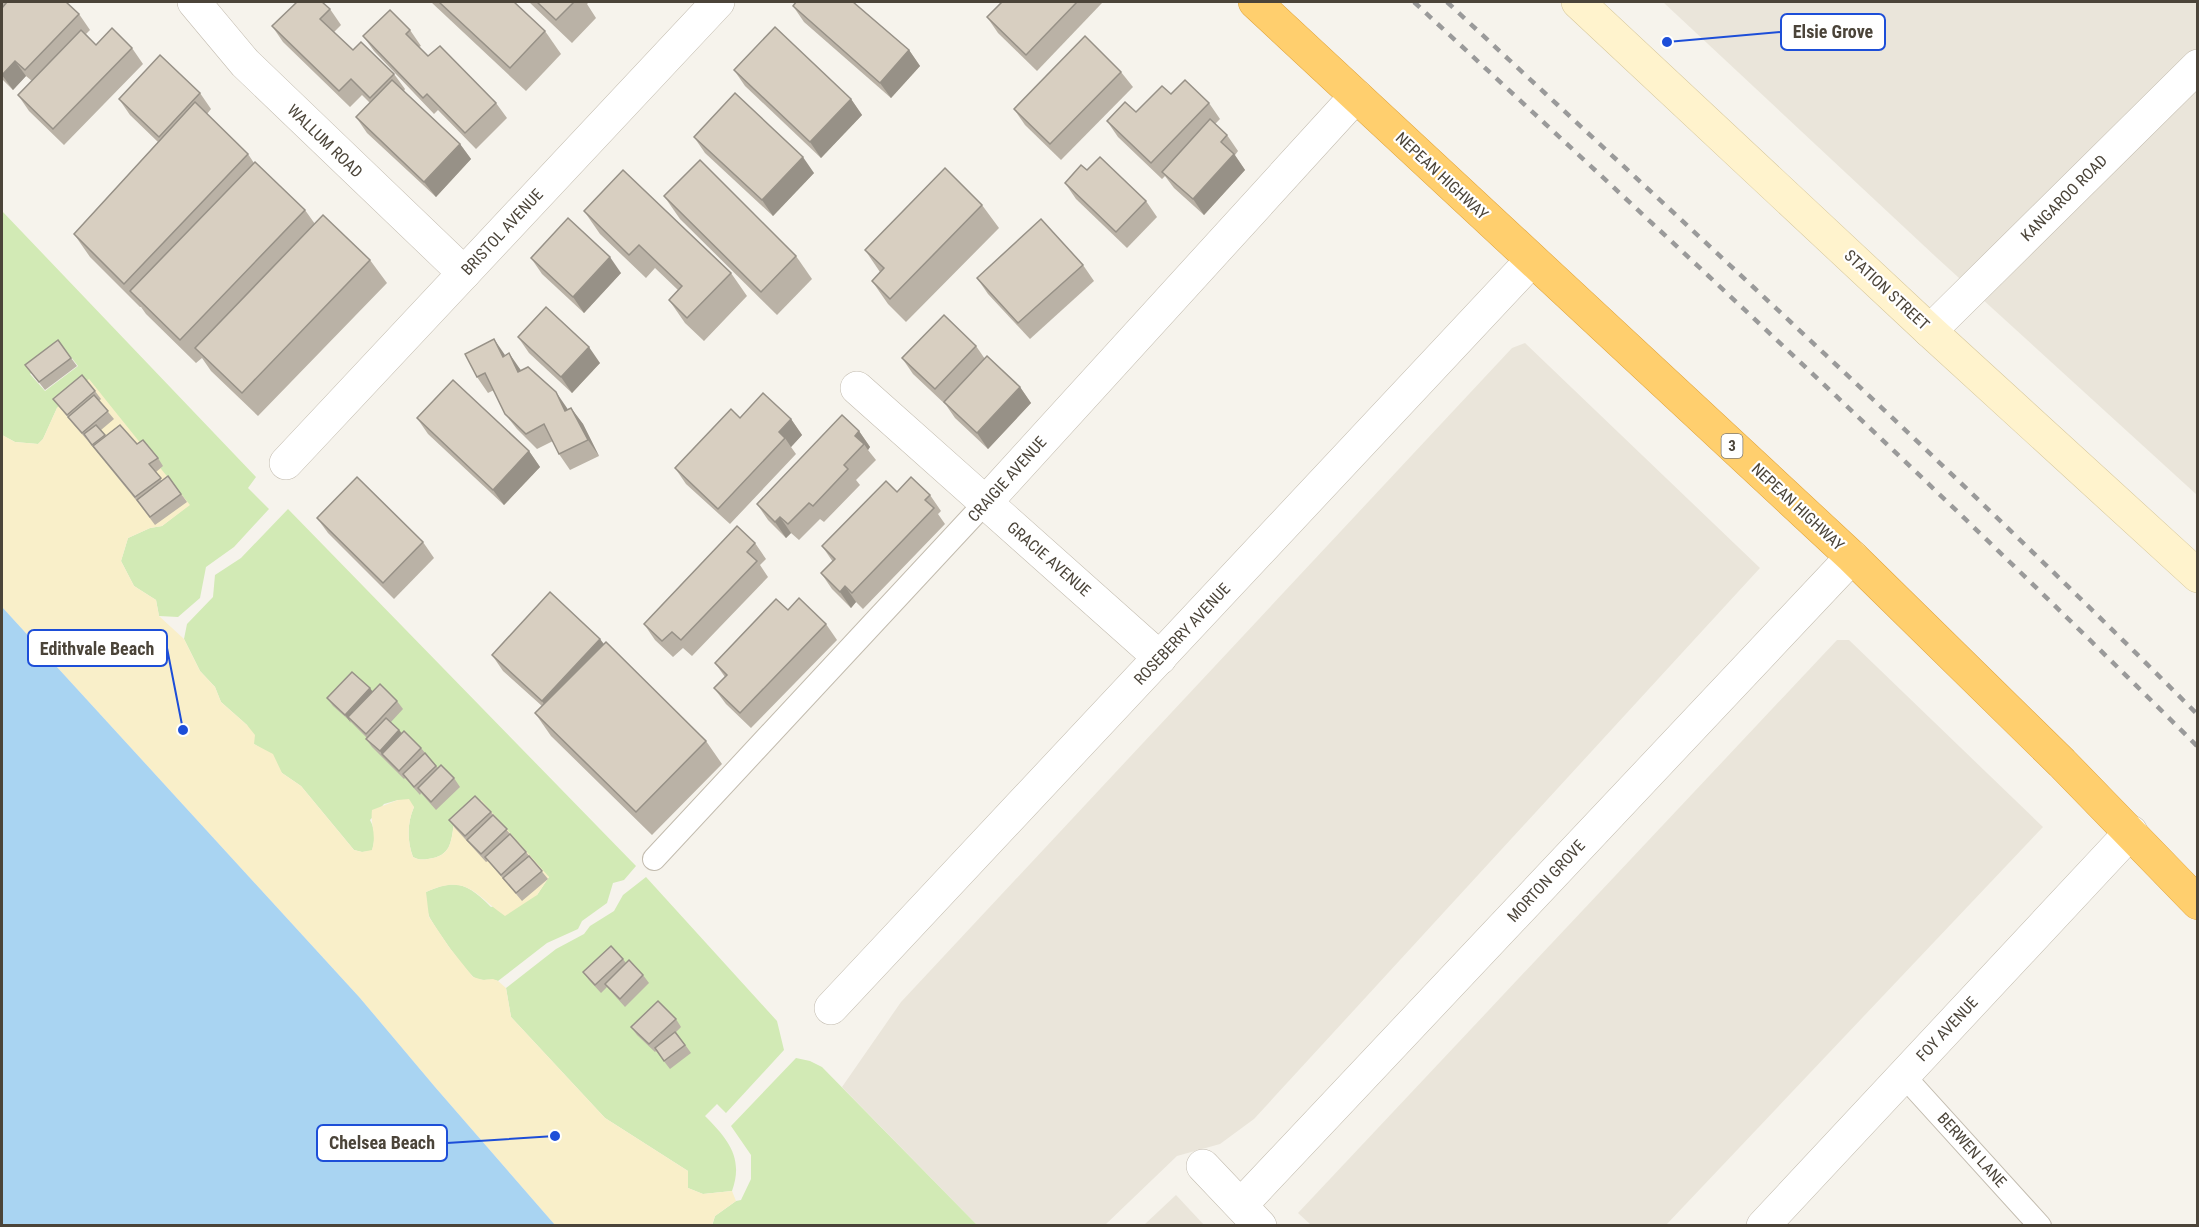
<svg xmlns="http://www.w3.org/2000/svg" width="2199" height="1227" font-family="'Roboto Condensed',sans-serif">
<rect width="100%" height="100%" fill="#f6f3ec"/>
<!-- residential -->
<g fill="#eae5da">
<path d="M1663,2H2197V495L1936,257Z"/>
<path d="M1525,343L1760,568L1254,1119L1220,1144L1177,1156L1105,1225H977L842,1087L901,1002L1512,348Z"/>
<path d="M1837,640H1849L2043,827L1666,1225H1311L1298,1213Z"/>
<path d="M1176,1195L1204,1225H1144Z"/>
</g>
<!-- green -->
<g fill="#d2eab5" fill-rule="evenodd">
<path d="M2,211L256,477L248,488L269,509L234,547L206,567L200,598L178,617L159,616L156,600L134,586L121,561L128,538L150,528L162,526L189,505L89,380L57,408L43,439L38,444L15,442L2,435ZM63,347L78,366L45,391L30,374Z"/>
<path d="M288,509L636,866L624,880L613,883L607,903L582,921L578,929L547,943L498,981C490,978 483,982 475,978C466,972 434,927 429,916C426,908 426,900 426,892C457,878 468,884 491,907L537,895L549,877L454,823C451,843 451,856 428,859C422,860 419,860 413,857C407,841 407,823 414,807L398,800L384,804L370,820C376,831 375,839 372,851L362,852L354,850L301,786L282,773L262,749L254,744L247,725L221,702L215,687L200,671L184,639L187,624L213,597L215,575L241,558Z"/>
<path d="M646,877L777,1021L784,1050L726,1113L717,1104L705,1116C728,1139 744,1158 732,1191L703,1194L688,1188V1171L605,1118L511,1017L506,988L556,949L584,934L590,926L614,911L623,895Z"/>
<path d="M796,1058L810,1061L822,1067L977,1225L712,1226L715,1216L736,1201L741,1200L751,1179V1155L731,1126Z"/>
</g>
<!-- sand -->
<path fill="#f9efc9" d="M89,379L190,505L162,526L150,528L128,538L121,561L134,586L156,600L159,616L184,639L200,671L215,687L221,702L247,725L255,735L254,744L273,754L282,773L301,786L354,850L362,852L372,850C377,833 370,826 372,810L398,800L409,799L414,807C407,823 407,841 413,857C419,860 422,860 428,859C451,856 451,843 454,823L481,800L549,877L537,895L505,916C475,895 467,873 426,892L429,917L449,947L473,977L483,980L493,979L498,981L506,988L511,1017L605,1118L688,1171V1188L703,1194L732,1191L736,1201L715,1216L712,1225H555L435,1087L360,998L2,607V435L15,442L38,444L43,439L57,408Z"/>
<!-- water -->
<path fill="#a9d4f2" d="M2,607L360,998L435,1087L555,1225H2Z"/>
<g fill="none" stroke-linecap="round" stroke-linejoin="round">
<!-- lane casing -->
<g stroke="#c2bbae" stroke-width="24">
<g id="lane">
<path d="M654,859L985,503"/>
<path d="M1903,1075L2040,1226"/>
</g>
</g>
<!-- street casing -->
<g stroke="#c2bbae" stroke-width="34">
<g id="street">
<path d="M194,2L245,63L464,273"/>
<path d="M1930,331L2198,66"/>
<path d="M857,388L1160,658"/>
<path d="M286,463L718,2"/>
<path d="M985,503L1356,96"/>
<path d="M831,1008L1532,260"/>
<path d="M1203,1166L1260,1226"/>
<path d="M1241,1205L1852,557"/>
<path d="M1763,1226L2131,832"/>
</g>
</g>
<!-- secondary casing -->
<g stroke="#d6c79b" stroke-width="34">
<path id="secondary" d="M1578,2L1930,331L2198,576"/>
</g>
<!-- highway casing -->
<g stroke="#e0a43c" stroke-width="34">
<path id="highway" d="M1255,2L1852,557L2062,763L2198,903"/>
</g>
<!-- lane -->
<use href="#lane" stroke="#fff" stroke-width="22"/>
<!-- street -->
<use href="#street" stroke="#fff" stroke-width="33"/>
<!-- secondary -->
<use href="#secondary" stroke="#fff3cd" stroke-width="33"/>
<!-- highway -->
<use href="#highway" stroke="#ffcf6e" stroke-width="33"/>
<!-- rail -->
<g stroke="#9a9a9a" stroke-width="4.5" stroke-dasharray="8 8" stroke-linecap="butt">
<path d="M1414,2C1678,247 1943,492 2198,747"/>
<path d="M1447,2C1699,237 1954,470 2198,715"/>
</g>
</g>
<!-- wall -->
<g fill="#bab2a6">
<path d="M2,2H66L79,14L90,30L86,34L96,45L132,48L143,64L64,145L29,111L18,95L32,81L26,76L13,90L2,79Z"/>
<path d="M431,2H514L545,31L561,54L526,91Z"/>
<path d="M529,2H589L587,4L596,18L572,43Z"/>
<path d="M1002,2H1101L1102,3L1037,71L998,33L987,17Z"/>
<path d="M793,6L909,50L920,66L891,98L804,22Z"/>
<path d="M330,9L341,25L334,32L353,50L394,74L405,89L404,91L460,144L471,159L436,197L367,133L356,117L370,103L362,95L350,107L283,42L272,26Z"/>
<path d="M410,30L421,46L419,47L428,56L496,103L507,118L476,149L438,110L434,114L374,51L363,36Z"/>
<path d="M734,70L851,99L862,115L821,158L745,86Z"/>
<path d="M1121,72L1133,87L1061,160L1025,125L1014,109Z"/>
<path d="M200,93L211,109L207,114L248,154L254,163L305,210L315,224L370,260L387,283L258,416L211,371L202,358L196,363L146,314L141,307H140L90,257L74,234L158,142L130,115L119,99Z"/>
<path d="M1171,94L1209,103L1220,119L1215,124L1227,135L1238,151L1235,155L1245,170L1204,215L1174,188L1165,176L1162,179L1118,137L1107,121L1136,112Z"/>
<path d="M694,137L814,173L773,216L705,153Z"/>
<path d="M1087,170L1146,201L1157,217L1127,248L1076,199L1065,183Z"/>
<path d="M664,196L796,256L812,279L777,315L680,219Z"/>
<path d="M982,205L999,228L906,322L888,304L872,281L880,272L865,250Z"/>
<path d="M584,211L731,273L747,296L704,341L685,323L669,300L678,290L655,268L646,278L600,234Z"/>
<path d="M531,258L621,273L584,313L542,274Z"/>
<path d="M1083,265L1094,281L1030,339L988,294L977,278Z"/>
<path d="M518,337L600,363L572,393L529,353Z"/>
<path d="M976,346L985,359L1020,387L1031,403L988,449L955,418L946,405L913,374L902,358Z"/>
<path d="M505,355L521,370L568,410L571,408L583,424L599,456L570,470L559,454L553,441L537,449L517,429L505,414L494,390L488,393L477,377Z"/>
<path d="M71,358L77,366L45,390L25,365Z"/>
<path d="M95,391L101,399L99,401L114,419L101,430L106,436L137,444L158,458L163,466L156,472L162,481L168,476L187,502L155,525L140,505L88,441L74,425L53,399Z"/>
<path d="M417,418L529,451L540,467L504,505L428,434Z"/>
<path d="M740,418L791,419L802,435L791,447L796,454L730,524L686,484L675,468Z"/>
<path d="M859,431L870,447L868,450L876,460L856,480L860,485L824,522L820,519L799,540L791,533L786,538L768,520L757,504Z"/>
<path d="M897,492L930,495L941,511L938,514L945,524L863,609L856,602L851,608L832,589L821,573L833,562L822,546Z"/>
<path d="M317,518L423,542L434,558L394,599L328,533Z"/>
<path d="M755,543L766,559L760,565L768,577L692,656L683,648L673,657L655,640L644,624Z"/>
<path d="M788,610L826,624L837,640L751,728L726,704L714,688L725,677L715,663Z"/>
<path d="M600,639L604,644L706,741L722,764L652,835L551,736L535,713L542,706L503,671L492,655Z"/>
<path d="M372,692L397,701L403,709L391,722L402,733L421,748L438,768L454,778L460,787L436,810L421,793L420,795L405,778L404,779L372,747L366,739L367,738L351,722L333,706L327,698Z"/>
<path d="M491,812L526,852L548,879L522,901L488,861L486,862L455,828L449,820Z"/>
<path d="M623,959L626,963L643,975L649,983L625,1007L607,987L601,993L589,980L583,972Z"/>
<path d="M676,1019L681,1027L676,1032L691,1053L670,1069L656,1051L655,1052L637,1035L631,1027Z"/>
</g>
<!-- shaded-wall -->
<g fill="#979187">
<path d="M909,50L920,66L891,98L880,83Z"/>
<path d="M15,61L26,76L13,90L2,75Z"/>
<path d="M851,99L862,115L821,158L810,142Z"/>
<path d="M460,144L471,159L436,197L424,182Z"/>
<path d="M1234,154L1245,170L1204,215L1193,199Z"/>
<path d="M803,157L814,173L773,216L762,200Z"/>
<path d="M610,257L621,273L584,313L573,297Z"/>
<path d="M494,339L505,355L503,357Z"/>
<path d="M589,347L600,363L572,393L561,377Z"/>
<path d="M509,353L520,369L530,388L518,372Z"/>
<path d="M1020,387L1031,403L988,449L977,433Z"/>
<path d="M556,392L567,408L576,427L565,411Z"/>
<path d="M571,408L583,424L599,456L588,440Z"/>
<path d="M791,419L802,435L791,447L785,438L779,432Z"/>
<path d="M859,431L870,447L868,450L864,444L855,436Z"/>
<path d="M529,451L540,467L504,505L493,490Z"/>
<path d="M780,517L791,533L786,538L775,522Z"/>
<path d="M845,586L856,602L851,608L840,592Z"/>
<path d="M600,639L611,655L553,717L542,701Z"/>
<path d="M370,688L376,696L348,717L351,723L345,715Z"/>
<path d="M399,730L405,738L382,754L385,759L380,751Z"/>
</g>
<!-- building -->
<g fill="#d8cfc1" stroke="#979187" stroke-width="1.5">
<path d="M7,2H66L79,14L25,70L15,61L2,75V8Z"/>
<path d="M297,2H322L330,9L320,19L353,50L361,42L394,74L370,98L351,79L339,91L272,26Z"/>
<path d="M439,2H514L545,31L510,68Z"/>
<path d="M537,2H574L556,20Z"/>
<path d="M796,2H853L909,50L880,83L793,6Z"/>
<path d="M1002,2H1077L1026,55L987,17Z"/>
<path d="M390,10L410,30L406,34L428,56L440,46L496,103L465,133L427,94L423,98L363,36Z"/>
<path d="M775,27L851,99L810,142L734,70Z"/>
<path d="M112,28L132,48L53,129L18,95L81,30L96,45Z"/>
<path d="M1085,36L1121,72L1050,144L1014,109Z"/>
<path d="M160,55L200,93L159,137L119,99Z"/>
<path d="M392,80L460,144L424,182L356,117Z"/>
<path d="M1185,80L1209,103L1151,163L1107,121L1125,102L1136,112L1162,86L1171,94Z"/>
<path d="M735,93L803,157L762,200L694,137Z"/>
<path d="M195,102L248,154L124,284L74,234Z"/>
<path d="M1210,119L1227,135L1221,142L1234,154L1193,199L1162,172Z"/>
<path d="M1100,157L1146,201L1116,232L1065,183L1081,165L1087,170Z"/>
<path d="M700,160L796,256L761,292L664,196Z"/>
<path d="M255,162L305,210L180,340L130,291Z"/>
<path d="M945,168L982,205L890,299L872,281L884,268L865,250Z"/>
<path d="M623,170L731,273L687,318L669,300L682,286L639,245L629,255L584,211Z"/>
<path d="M323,215L370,260L242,393L195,348Z"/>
<path d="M568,218L610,257L573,297L531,258Z"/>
<path d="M1041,219L1083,265L1018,323L977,278Z"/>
<path d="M546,307L589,347L561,377L518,337Z"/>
<path d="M944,315L976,346L935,389L902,358Z"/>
<path d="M494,339L503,357L509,353L518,372L528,367L556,392L565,411L571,408L588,440L559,454L544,424L526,434L505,414L485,373L477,377L465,354Z"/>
<path d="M58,340L71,358L39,382L25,365Z"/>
<path d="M987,356L1020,387L977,433L944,402Z"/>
<path d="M82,375L95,391L67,415L53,399Z"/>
<path d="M453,380L529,451L493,490L417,418Z"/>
<path d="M763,393L791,419L779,432L785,438L718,509L675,468L731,409L740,418Z"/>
<path d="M94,395L108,411L82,433L68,417Z"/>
<path d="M842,415L859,431L855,436L864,444L844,465L848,469L813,506L809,503L788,524L780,517L775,522L757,504Z"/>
<path d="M96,425L105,435L92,445L84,434Z"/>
<path d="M120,425L137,444L143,440L158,458L149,464L161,478L135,497L93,446Z"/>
<path d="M168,476L181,494L150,517L137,500Z"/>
<path d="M357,477L423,542L383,583L317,518Z"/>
<path d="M911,477L930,495L925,500L934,508L852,593L845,586L840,592L821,573L835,559L822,546L886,481L897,492Z"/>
<path d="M737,526L755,543L747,552L757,561L681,640L672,632L662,641L644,624Z"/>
<path d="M550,592L600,639L542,701L492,655Z"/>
<path d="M799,598L826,624L740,713L714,688L727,675L715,663L776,599L788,610Z"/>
<path d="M606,642L706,741L636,812L535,713Z"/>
<path d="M352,672L370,688L345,715L327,698Z"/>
<path d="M380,684L397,701L366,734L348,717Z"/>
<path d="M386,718L399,730L380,751L366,739Z"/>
<path d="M404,731L421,748L399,771L382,754Z"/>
<path d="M425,753L436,766L414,787L403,774Z"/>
<path d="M441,765L454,778L431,802L418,788Z"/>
<path d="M475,796L491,812L465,836L449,820Z"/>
<path d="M493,815L507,829L481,854L467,840Z"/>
<path d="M510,834L526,852L501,875L485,857Z"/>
<path d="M529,856L542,871L516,893L503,878Z"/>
<path d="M611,946L623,959L595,985L583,972Z"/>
<path d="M629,960L643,975L620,999L605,984Z"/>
<path d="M658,1001L676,1019L649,1044L631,1027Z"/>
<path d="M675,1032L685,1045L664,1061L655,1048Z"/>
</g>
<g text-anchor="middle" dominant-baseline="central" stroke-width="4.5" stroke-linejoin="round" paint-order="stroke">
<!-- shield labels -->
<rect fill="#fff" stroke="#817c74" stroke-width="1.5" x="1721.5" y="434" width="21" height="24" rx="4.5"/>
<g font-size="15" font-weight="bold" fill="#4b4439">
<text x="1732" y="446">3</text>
</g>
<!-- street labels -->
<g font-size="16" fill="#4b4439" stroke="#fff">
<text transform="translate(325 141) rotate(44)">WALLUM ROAD</text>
<text transform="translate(1442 176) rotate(43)">NEPEAN HIGHWAY</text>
<text transform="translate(2064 198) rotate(-45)">KANGAROO ROAD</text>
<text transform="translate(502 232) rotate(-47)">BRISTOL AVENUE</text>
<text transform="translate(1887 290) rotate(43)">STATION STREET</text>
<text transform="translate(1007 479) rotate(-48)">CRAIGIE AVENUE</text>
<text transform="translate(1798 507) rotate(43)">NEPEAN HIGHWAY</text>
<text transform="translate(1049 559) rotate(41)">GRACIE AVENUE</text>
<text transform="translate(1182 634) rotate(-47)">ROSEBERRY AVENUE</text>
<text transform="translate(1546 881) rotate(-47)">MORTON GROVE</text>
<text transform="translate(1947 1029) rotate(-47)">FOY AVENUE</text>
<text transform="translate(1972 1150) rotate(48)">BERWEN LANE</text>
</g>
</g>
<!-- callouts -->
<path fill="none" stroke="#1d4ed8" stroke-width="2" d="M1667 42L1781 32M183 730L167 648M555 1136L447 1143"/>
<g fill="#1d4ed8" stroke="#fff" stroke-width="2">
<circle cx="1667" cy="42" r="6"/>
<circle cx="183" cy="730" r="6"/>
<circle cx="555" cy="1136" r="6"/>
</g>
<g fill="#fff" stroke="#1d4ed8" stroke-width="2">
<rect x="1781" y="14" width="104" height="36" rx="6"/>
<rect x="28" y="630" width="139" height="36" rx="6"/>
<rect x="317" y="1125" width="130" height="36" rx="6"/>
</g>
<g font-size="18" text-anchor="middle" font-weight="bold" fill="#4b4439">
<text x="1833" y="38">Elsie Grove</text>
<text x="97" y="655">Edithvale Beach</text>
<text x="382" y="1149">Chelsea Beach</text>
</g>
<!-- border -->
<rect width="2199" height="1227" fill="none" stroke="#4b4439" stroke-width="6"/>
</svg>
